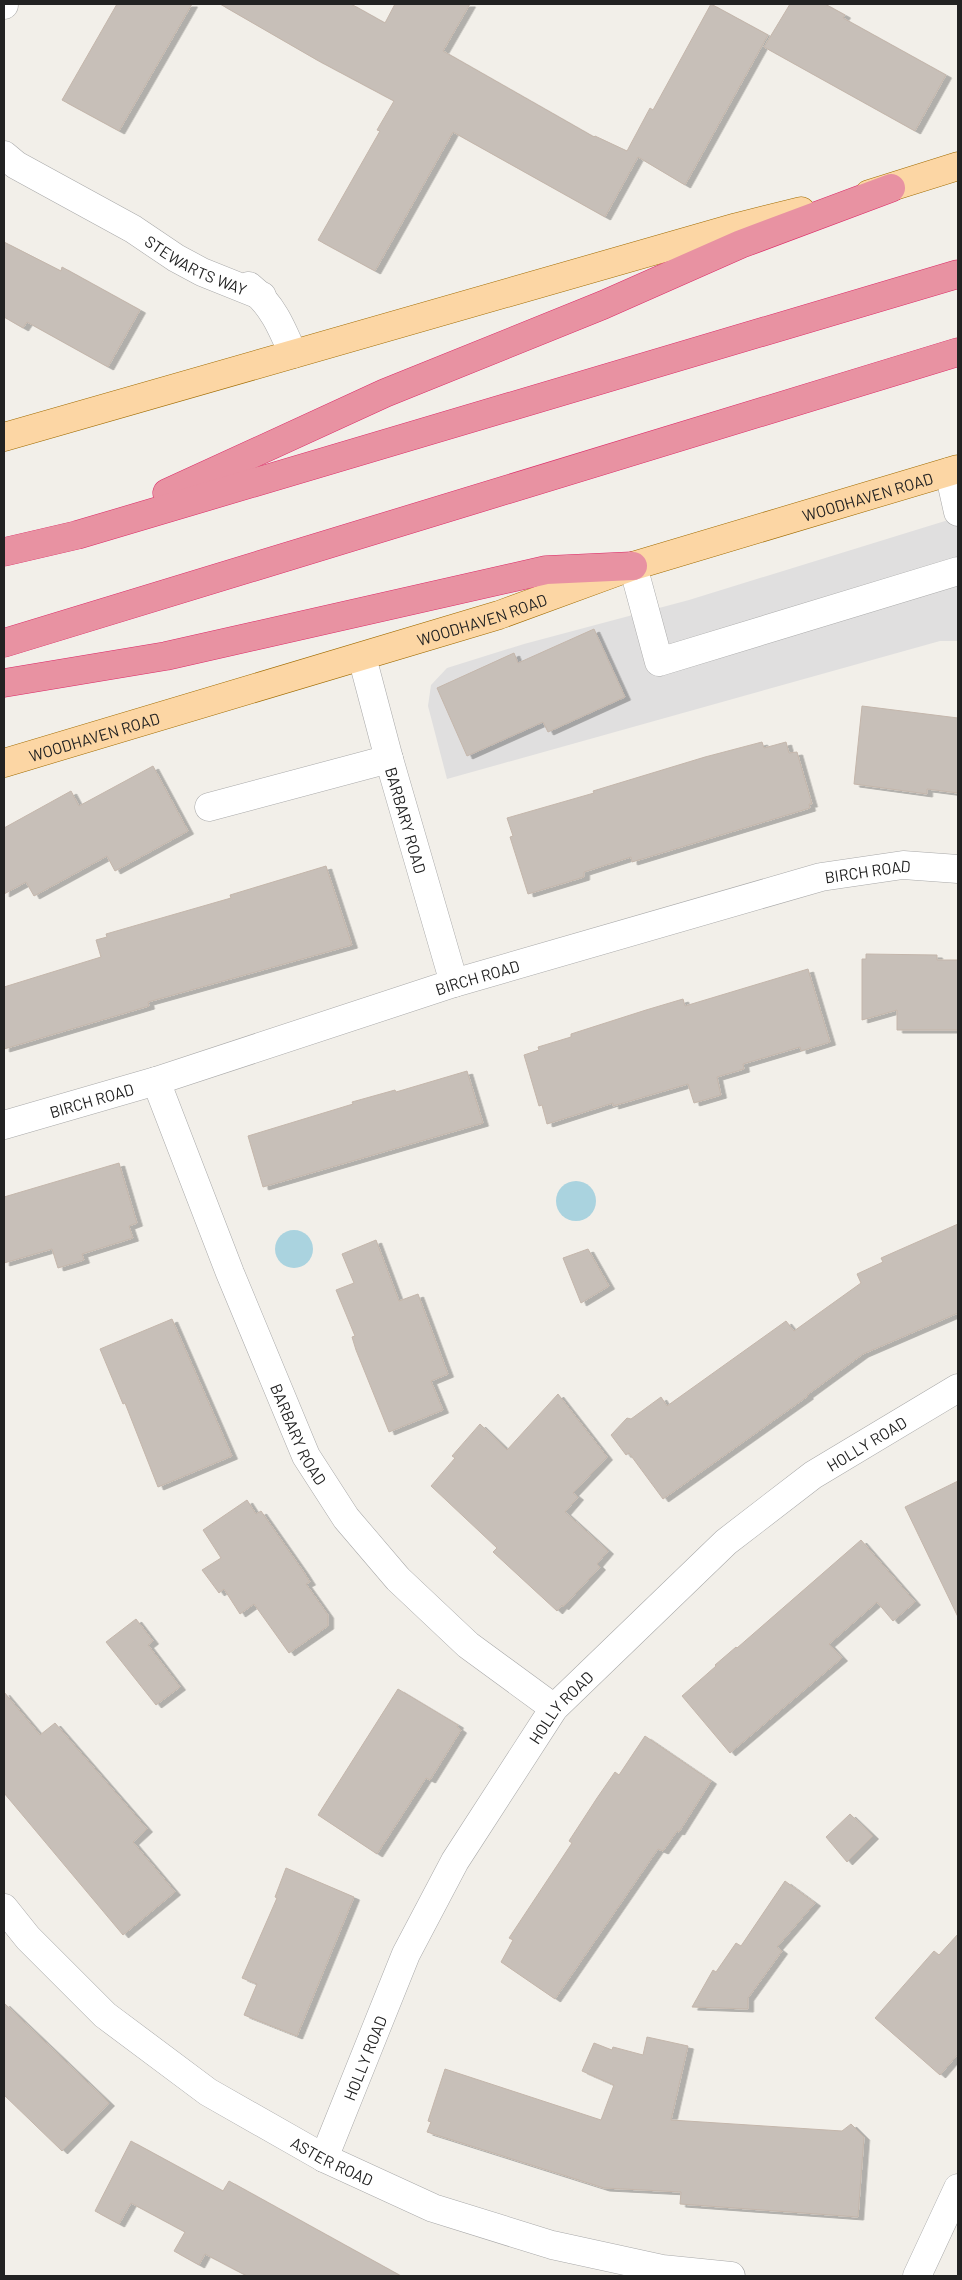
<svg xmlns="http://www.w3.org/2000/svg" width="962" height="2280" font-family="Barlow,sans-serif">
<defs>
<filter id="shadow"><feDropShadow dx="5.5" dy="3" stdDeviation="0" flood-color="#0004"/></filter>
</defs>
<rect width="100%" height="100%" fill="#f2efe9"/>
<!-- residential -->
<path fill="#e0dfdf" d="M958,517V641H940L447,779L428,706L431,685L447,668L524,644L689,600Z"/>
<!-- water -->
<g fill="#aad3df">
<circle cx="576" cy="1201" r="20"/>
<circle cx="294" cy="1249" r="19"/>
</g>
<!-- building -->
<g fill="#c7bfb8" stroke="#c4b6ab" filter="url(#shadow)">
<path d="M117,4H192L119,131L62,100Z"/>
<path d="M220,4H351L385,23L395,4H470L443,51L594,137L595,136L627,151L650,108L653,110L711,4L768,35L685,185L638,157L605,217L453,132L375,271L318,240L380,131L377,130L394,101L317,60Z"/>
<path d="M790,4H825L845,15L843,18L946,75L915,131L764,47Z"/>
<path d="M4,242L61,271L62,267L140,310L108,367L27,322L23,328L4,317Z"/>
<path d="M594,629L625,697L548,732L543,722L467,756L437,688L514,653L518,663Z"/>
<path d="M862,706L958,718V793L927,789V794L854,784Z"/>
<path d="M762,742L764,748L786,742L789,753L797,752L812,804H809L810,808L632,862L631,857L584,872V877L528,894L510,837L513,836L507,818L594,793L593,791L705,757Z"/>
<path d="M153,766L188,831L115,871L107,856L34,896L26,882L4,894V828L71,791L79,806Z"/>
<path d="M326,866L352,945L148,1002L149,1006L4,1049V987L101,957L96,940L107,937L106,934L231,898L230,895Z"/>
<path d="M866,954L937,955V960H958V1030H897V1010L862,1020V959H866Z"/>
<path d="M808,969L830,1042L801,1051L800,1047L743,1064L744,1069L717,1077L721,1095L694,1103L688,1084L613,1106V1103L547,1124L542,1105L539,1106L524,1055L539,1050L538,1047L571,1037V1034L646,1010L683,999L685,1006Z"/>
<path d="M467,1071L483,1123L263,1187L248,1136L353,1104L352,1102L395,1090L396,1092Z"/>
<path d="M119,1163L137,1223L129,1226L133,1238L82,1254L84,1260L58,1268L52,1249L4,1263V1197Z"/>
<path d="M958,1224V1313L863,1354L807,1395L808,1396L663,1499L629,1453L626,1455L611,1435L627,1418L631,1419L661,1397L667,1406L786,1321L794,1331L861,1283L857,1274L883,1262L881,1258Z"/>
<path d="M376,1240L399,1301L418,1294L448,1374L431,1381L443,1410L389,1432L356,1350L352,1337L355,1336L336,1290L354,1283L342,1254Z"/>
<path d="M588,1249L609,1286L581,1303L563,1258Z"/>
<path d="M172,1319L232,1456L158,1487L125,1403L123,1404L100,1349Z"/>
<path d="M558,1394L607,1457L573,1493L578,1497L565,1512L608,1551L597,1564L600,1567L563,1607L562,1605L557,1611L493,1552L497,1548L431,1486L455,1458L452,1456L480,1424L507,1450Z"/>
<path d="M958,1481V1617L905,1507Z"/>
<path d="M247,1500L256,1514L261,1511L303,1571L310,1582L306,1584L328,1615V1626L289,1653L254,1604L240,1614L224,1589L219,1593L202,1570L221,1558L203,1530Z"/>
<path d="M861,1540L915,1602L893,1621L877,1602L829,1644L842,1658L730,1753L682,1696L716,1666L715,1665L736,1647L737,1648Z"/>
<path d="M136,1619L153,1641L148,1645L180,1687L156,1705L106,1642Z"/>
<path d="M398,1689L458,1725L457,1727L461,1730L430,1780L426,1778L377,1854L318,1815Z"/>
<path d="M4,1692L40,1735L55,1723L147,1829L133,1842L175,1892L123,1935L4,1793Z"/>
<path d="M645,1736L711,1781L679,1832L677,1831L663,1851L658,1849L555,1999L501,1962L513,1940L509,1938L572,1843L569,1841L597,1798L615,1772L619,1775Z"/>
<path d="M850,1814L873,1836L847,1862L826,1837Z"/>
<path d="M286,1868L354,1897L297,2036L244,2015L257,1984L242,1978L277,1898L275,1897Z"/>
<path d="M785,1881L815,1903L777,1947L782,1951L748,1998V2009L692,2007L713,1970L716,1972L736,1943L741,1946Z"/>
<path d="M958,1934V2054L940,2075L875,2018L934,1951L939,1955Z"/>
<path d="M4,2003L109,2103L62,2151L4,2095Z"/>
<path d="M647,2037L688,2046L671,2120L842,2131L851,2124L864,2137L858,2217L680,2204L681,2192L604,2188L427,2132L431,2122L428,2121L445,2069L601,2120L614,2085L582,2071L594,2043L612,2050L613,2047L643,2055Z"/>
<path d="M131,2141L223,2191L229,2181L401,2276H247L205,2254L199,2265L174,2251L185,2232L131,2203L119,2224L95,2211Z"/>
</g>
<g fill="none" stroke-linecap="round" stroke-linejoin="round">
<!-- minor casing -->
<g stroke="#a9a9a9" stroke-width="29">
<g id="minor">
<path d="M4,5V4"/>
<path id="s1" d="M4,155L16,165L133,229L176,258L202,272L262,296"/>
<path d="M249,286C272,304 282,328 293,354"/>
<path d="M949,472L958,512"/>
<path d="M633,566L659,662L958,571"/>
<path id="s2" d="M362,657L389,759L454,983"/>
<path d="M209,807L389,759"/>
<path id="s3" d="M156,1081L230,1273L306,1456L346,1518L398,1579L468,1645L554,1708"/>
<path id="s4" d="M4,1125L156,1081L454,983L821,877L903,865L958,869"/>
<path id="s5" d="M4,1908L28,1938L105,2015L208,2092L324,2158L433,2208L552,2245L662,2269L731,2276"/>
<path id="s6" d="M324,2158L406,1954L455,1861L554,1708L726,1542L813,1475L958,1388"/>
<path d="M917,2276L958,2188"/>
</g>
</g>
<!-- major casing -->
<g stroke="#a06b00" stroke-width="29">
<g id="major">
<path d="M869,194L958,166"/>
<path d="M4,437L737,227L801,211"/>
<path id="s7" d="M4,763L499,615L633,566L958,469"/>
</g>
</g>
<!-- highway casing -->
<g stroke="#dc2a67" stroke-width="29">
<g id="highway">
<path d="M167,493L385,393L603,305L741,244L891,188"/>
<path d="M4,552L77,535L958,274"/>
<path d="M4,643L958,352"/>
<path d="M4,683L166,656L546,570L633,566"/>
</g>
</g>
<!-- minor -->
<use href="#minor" stroke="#fff" stroke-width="28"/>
<!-- major -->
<use href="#major" stroke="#fcd6a4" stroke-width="28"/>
<!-- highway -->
<use href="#highway" stroke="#e892a2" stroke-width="28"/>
</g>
<g text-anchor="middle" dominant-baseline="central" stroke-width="4" stroke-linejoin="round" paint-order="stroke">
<!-- street labels -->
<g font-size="16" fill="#222" stroke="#fff">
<text stroke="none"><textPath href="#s1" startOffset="222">STEWARTS WAY</textPath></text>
<text stroke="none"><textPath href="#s7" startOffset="904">WOODHAVEN ROAD</textPath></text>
<text stroke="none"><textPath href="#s7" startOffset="499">WOODHAVEN ROAD</textPath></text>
<text stroke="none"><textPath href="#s7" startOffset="94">WOODHAVEN ROAD</textPath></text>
<text stroke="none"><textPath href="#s2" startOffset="169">BARBARY ROAD</textPath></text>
<text stroke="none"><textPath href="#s4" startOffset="901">BIRCH ROAD</textPath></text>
<text stroke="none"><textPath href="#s4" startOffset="496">BIRCH ROAD</textPath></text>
<text stroke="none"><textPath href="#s4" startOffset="91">BIRCH ROAD</textPath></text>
<text stroke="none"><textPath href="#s3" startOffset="381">BARBARY ROAD</textPath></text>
<text stroke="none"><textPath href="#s6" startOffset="918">HOLLY ROAD</textPath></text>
<text stroke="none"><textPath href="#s6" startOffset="512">HOLLY ROAD</textPath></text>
<text stroke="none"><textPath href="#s6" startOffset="108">HOLLY ROAD</textPath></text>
<text stroke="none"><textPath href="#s5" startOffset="418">ASTER ROAD</textPath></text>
</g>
</g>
<!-- border -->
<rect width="962" height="2280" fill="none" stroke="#222222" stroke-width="10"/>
</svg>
